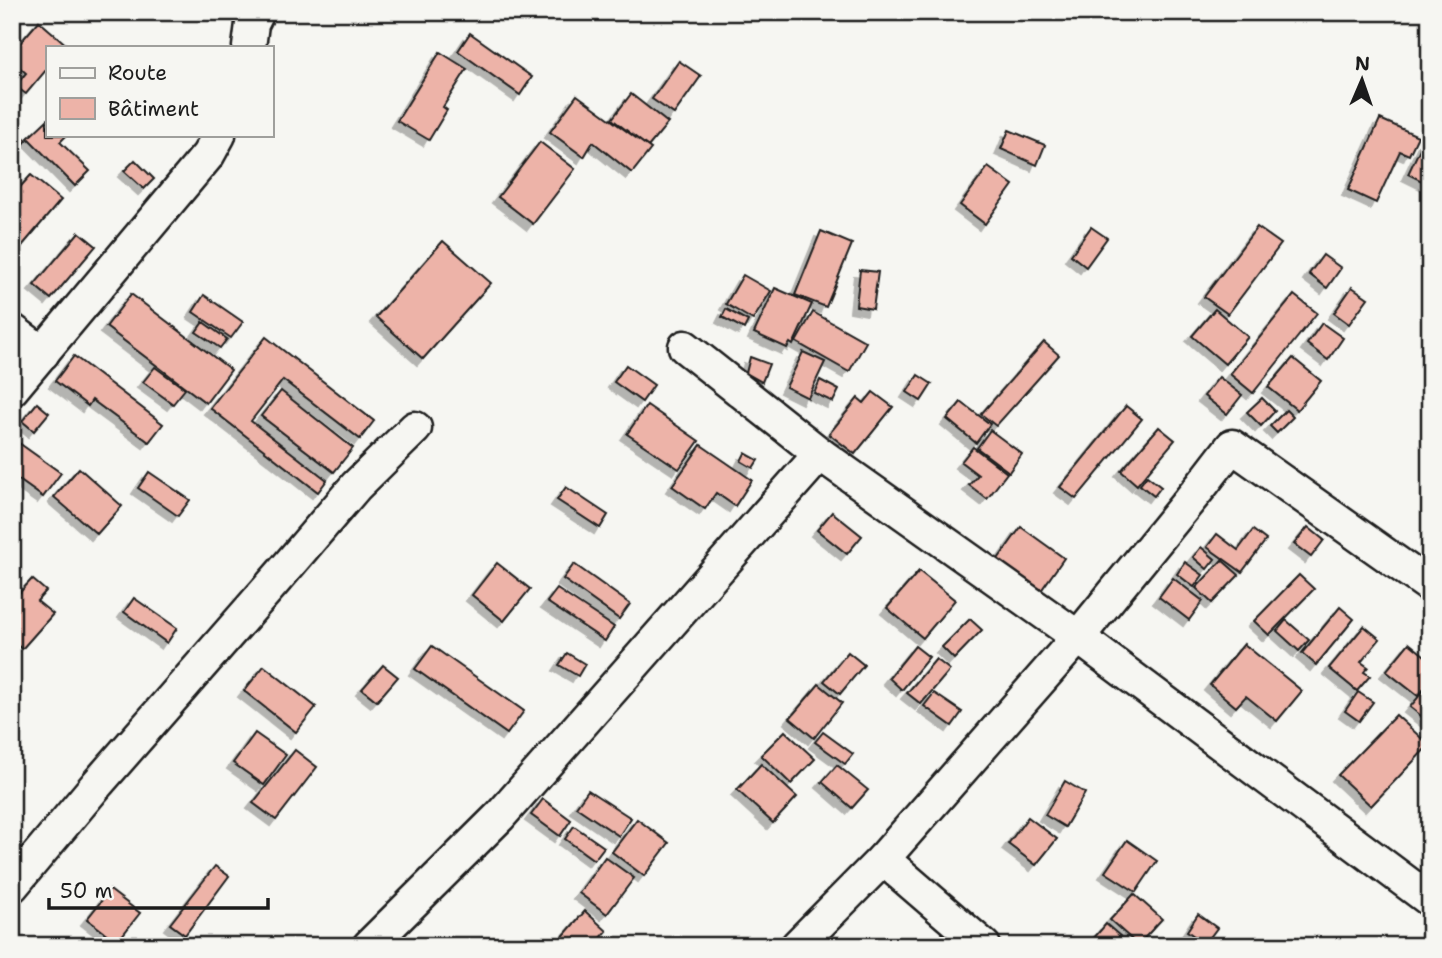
<svg xmlns="http://www.w3.org/2000/svg" width="1442" height="958" font-family="'Shantell Sans',sans-serif">
<defs>
<filter id="shadow"><feDropShadow dx="-6" dy="6" stdDeviation="0" flood-color="#0004"/></filter>
</defs>
<rect width="100%" height="100%" fill="#f6f6f2"/>
<filter id="ink" filterUnits="userSpaceOnUse"><feTurbulence type="fractalNoise" baseFrequency=".0143" numOctaves="2"/><feDisplacementMap in="SourceGraphic" scale="14" xChannelSelector="R" yChannelSelector="G"/><feConvolveMatrix kernelMatrix="1 2 1 2 8 2 1 2 1" color-interpolation-filters="sRGB"/></filter>
<g filter="url(#ink)">
<!-- building -->
<g fill="#edb3a8" stroke="#1c1c1c" stroke-width="2" filter="url(#shadow)">
<path d="M39,21L68,46L47,47V69L26,94L15,86L26,73L19,67L12,76V52Z"/>
<path d="M470,33L532,77L520,95L458,51Z"/>
<path d="M440,52L467,69L443,107L447,110L429,140L397,121Z"/>
<path d="M679,61L701,76L674,114L652,99Z"/>
<path d="M631,94L668,123L648,147L612,119Z"/>
<path d="M577,95L651,149L632,173L593,142L584,157L550,132Z"/>
<path d="M1380,119L1418,136L1409,155L1400,151L1376,203L1348,190Z"/>
<path d="M47,120V135H67L60,142L90,171L75,186L28,138Z"/>
<path d="M12,127L27,140L12,158Z"/>
<path d="M1009,130L1045,145L1037,165L1001,149Z"/>
<path d="M1424,140L1430,143V181L1428,184L1408,174Z"/>
<path d="M540,142L575,169L533,224L498,197Z"/>
<path d="M135,160L154,179L144,189L124,171Z"/>
<path d="M988,167L1013,185L985,224L960,205Z"/>
<path d="M31,175L61,200L22,246L12,238L19,230L12,225V196Z"/>
<path d="M1091,227L1107,238L1086,267L1071,255Z"/>
<path d="M1257,227L1281,244L1228,314L1204,297Z"/>
<path d="M821,231L852,244L826,307L795,295Z"/>
<path d="M79,232L96,246L51,299L34,285Z"/>
<path d="M443,241L491,283L423,359L376,317Z"/>
<path d="M1323,255L1341,268L1327,288L1309,274Z"/>
<path d="M860,270L878,272L873,309L856,306Z"/>
<path d="M743,275L771,291L753,320L726,304Z"/>
<path d="M1352,287L1368,298L1349,324L1334,313Z"/>
<path d="M775,288L812,304L793,345L790,343L787,348L754,333Z"/>
<path d="M131,294L231,370L206,403L106,327Z"/>
<path d="M204,295L243,322L231,338L193,312Z"/>
<path d="M1294,295L1317,313L1253,393L1230,374Z"/>
<path d="M726,309L748,321L744,329L722,317Z"/>
<path d="M1215,309L1248,337L1225,364L1192,336Z"/>
<path d="M813,312L866,342L849,372L796,342Z"/>
<path d="M203,322L227,339L220,348L196,332Z"/>
<path d="M1322,323L1343,338L1328,360L1307,344Z"/>
<path d="M266,337L374,421L360,439L283,380L251,421L327,480L318,492L210,408Z"/>
<path d="M1044,342L1059,355L996,426L981,414Z"/>
<path d="M803,352L825,362L808,398L786,387Z"/>
<path d="M74,356L163,424L149,442L92,400L88,406L55,381Z"/>
<path d="M750,357L769,364L762,382L746,373Z"/>
<path d="M1293,358L1321,381L1297,410L1268,387Z"/>
<path d="M626,365L654,385L642,402L614,382Z"/>
<path d="M155,367L185,389L173,404L143,382Z"/>
<path d="M918,375L932,384L921,401L907,392Z"/>
<path d="M1219,377L1242,395L1227,414L1204,396Z"/>
<path d="M820,380L839,390L833,402L814,393Z"/>
<path d="M281,391L353,448L334,472L261,416Z"/>
<path d="M873,392L893,407L855,454L829,434L858,398L864,403Z"/>
<path d="M1262,398L1275,411L1261,426L1247,412Z"/>
<path d="M961,402L990,424L976,443L947,419Z"/>
<path d="M37,403L49,413L34,431L22,421Z"/>
<path d="M647,405L699,441L679,469L627,434Z"/>
<path d="M1126,406L1142,419L1076,499L1060,487Z"/>
<path d="M1286,410L1293,417L1277,433L1270,426Z"/>
<path d="M1159,427L1175,440L1137,485L1121,471Z"/>
<path d="M990,430L1022,454L1009,472L977,448Z"/>
<path d="M12,438L61,473L43,497L12,475Z"/>
<path d="M701,445L752,480L735,506L716,493L705,509L672,486Z"/>
<path d="M973,447L1007,473L987,499L969,485L978,475L961,462Z"/>
<path d="M745,453L758,460L753,468L741,461Z"/>
<path d="M79,468L122,506L97,534L54,497Z"/>
<path d="M149,472L190,500L178,516L138,488Z"/>
<path d="M1147,476L1161,487L1154,496L1140,485Z"/>
<path d="M566,487L608,515L600,528L557,500Z"/>
<path d="M832,512L862,536L847,554L817,530Z"/>
<path d="M1021,527L1064,558L1040,592L996,562Z"/>
<path d="M1308,527L1324,540L1311,557L1294,544Z"/>
<path d="M1253,530L1266,540L1242,572L1207,547L1217,534L1238,550Z"/>
<path d="M1201,547L1215,559L1207,569L1193,557Z"/>
<path d="M1222,560L1239,575L1212,603L1196,588Z"/>
<path d="M1185,562L1203,575L1194,587L1177,574Z"/>
<path d="M497,563L530,589L504,621L472,595Z"/>
<path d="M574,564L630,604L619,619L563,579Z"/>
<path d="M919,571L955,600L923,638L887,608Z"/>
<path d="M1299,575L1314,589L1269,635L1254,621Z"/>
<path d="M1173,578L1203,601L1189,620L1159,597Z"/>
<path d="M32,579L46,591L37,601L53,614L22,649L12,641V601Z"/>
<path d="M557,589L614,627L605,641L547,602Z"/>
<path d="M134,598L177,628L167,643L124,612Z"/>
<path d="M1340,607L1354,619L1316,665L1302,653Z"/>
<path d="M970,619L982,630L954,659L942,647Z"/>
<path d="M1286,620L1309,640L1299,651L1277,631Z"/>
<path d="M1364,626L1380,639L1361,662L1368,667L1364,672L1370,676L1357,691L1329,668Z"/>
<path d="M1409,643L1430,660V682L1418,696L1386,671Z"/>
<path d="M1244,644L1302,691L1277,721L1246,696L1236,707L1210,685Z"/>
<path d="M432,646L524,711L507,734L415,669Z"/>
<path d="M915,646L929,657L902,690L889,678Z"/>
<path d="M848,652L864,665L840,694L824,681Z"/>
<path d="M567,653L585,664L578,676L559,665Z"/>
<path d="M936,659L950,670L921,704L907,693Z"/>
<path d="M383,665L398,677L377,701L362,689Z"/>
<path d="M264,666L316,707L296,732L244,691Z"/>
<path d="M1430,683V723L1410,707Z"/>
<path d="M819,684L842,703L814,738L790,718Z"/>
<path d="M1358,692L1373,702L1359,721L1345,711Z"/>
<path d="M934,693L962,712L952,726L924,706Z"/>
<path d="M1396,715L1429,745L1371,806L1338,775Z"/>
<path d="M785,731L815,759L791,784L761,755Z"/>
<path d="M823,732L853,754L845,764L815,742Z"/>
<path d="M255,733L286,755L264,785L233,763Z"/>
<path d="M295,750L317,767L276,820L253,803Z"/>
<path d="M761,764L797,797L773,823L737,790Z"/>
<path d="M837,765L868,790L852,808L822,782Z"/>
<path d="M1065,781L1085,793L1065,827L1045,815Z"/>
<path d="M588,790L631,818L619,836L576,807Z"/>
<path d="M543,799L571,820L560,836L531,815Z"/>
<path d="M1028,817L1057,839L1036,865L1008,844Z"/>
<path d="M637,819L669,843L644,876L612,852Z"/>
<path d="M574,826L604,847L594,860L565,839Z"/>
<path d="M1127,840L1157,861L1136,892L1105,872Z"/>
<path d="M605,857L634,878L607,914L579,893Z"/>
<path d="M215,866L229,876L185,935L170,924Z"/>
<path d="M110,890L140,913L117,942L87,919Z"/>
<path d="M1134,894L1162,919L1138,945L1110,920Z"/>
<path d="M585,911L607,931L594,946H564L559,941Z"/>
<path d="M1198,914L1217,928L1205,944L1187,931Z"/>
<path d="M1106,924L1120,936L1111,946H1087Z"/>
</g>
<g fill="none" stroke-linecap="round" stroke-linejoin="round">
<!-- minor casing -->
<g stroke="#1c1c1c" stroke-width="37">
<g id="minor">
<path d="M249,47L252,24L258,12"/>
<path d="M12,330L43,353"/>
<path d="M685,347L820,454L1078,637L1430,900"/>
<path d="M12,389L208,155L219,135"/>
<path d="M883,859L984,946"/>
<path d="M12,886L98,783L280,575L356,486L415,428"/>
<path d="M369,946L500,816L820,454"/>
<path d="M797,946L883,859L1078,637L1202,485L1232,446L1430,586"/>
</g>
</g>
<!-- minor -->
<use href="#minor" stroke="#f6f6f2" stroke-width="32"/>
</g>
</g>
<!-- margin -->
<rect width="1442" height="958" fill="none" stroke="#f6f6f2" stroke-width="42"/>
<rect x="21" y="21" width="1400" height="916" fill="none" stroke="#1c1c1c" stroke-width="2.5" filter="url(#ink)"/>
<!-- legend -->
<rect x="46" y="46" width="228" height="91" fill="#f6f6f2" stroke="#9f9f9c" stroke-width="2"/>
<rect x="60" y="68" width="35" height="10" fill="#f6f6f2" stroke="#9f9f9c" stroke-width="2"/>
<text x="108" y="80" font-size="21" fill="#1c1c1c">Route</text>
<rect x="60" y="98" width="35" height="21" fill="#edb3a8" stroke="#9f9f9c" stroke-width="2"/>
<text x="108" y="116" font-size="21" fill="#1c1c1c">Bâtiment</text>
<!-- north arrow -->
<g transform="translate(1362 80) rotate(2)" stroke="#f6f6f2" stroke-width="5" paint-order="stroke">
<path d="M0-5L12 26L0 18L-12 26Z" fill="#1c1c1c"/>
<text y="-10" font-size="19" font-weight="bold" text-anchor="middle" fill="#1c1c1c">N</text>
</g>
<!-- scale -->
<path d="M49 898v10h219v-10" fill="none" stroke="#1c1c1c" stroke-width="3.5"/>
<text x="60" y="898" font-size="21" fill="#1c1c1c" stroke="#f6f6f2" stroke-width="5" paint-order="stroke">50 m</text>
</svg>
